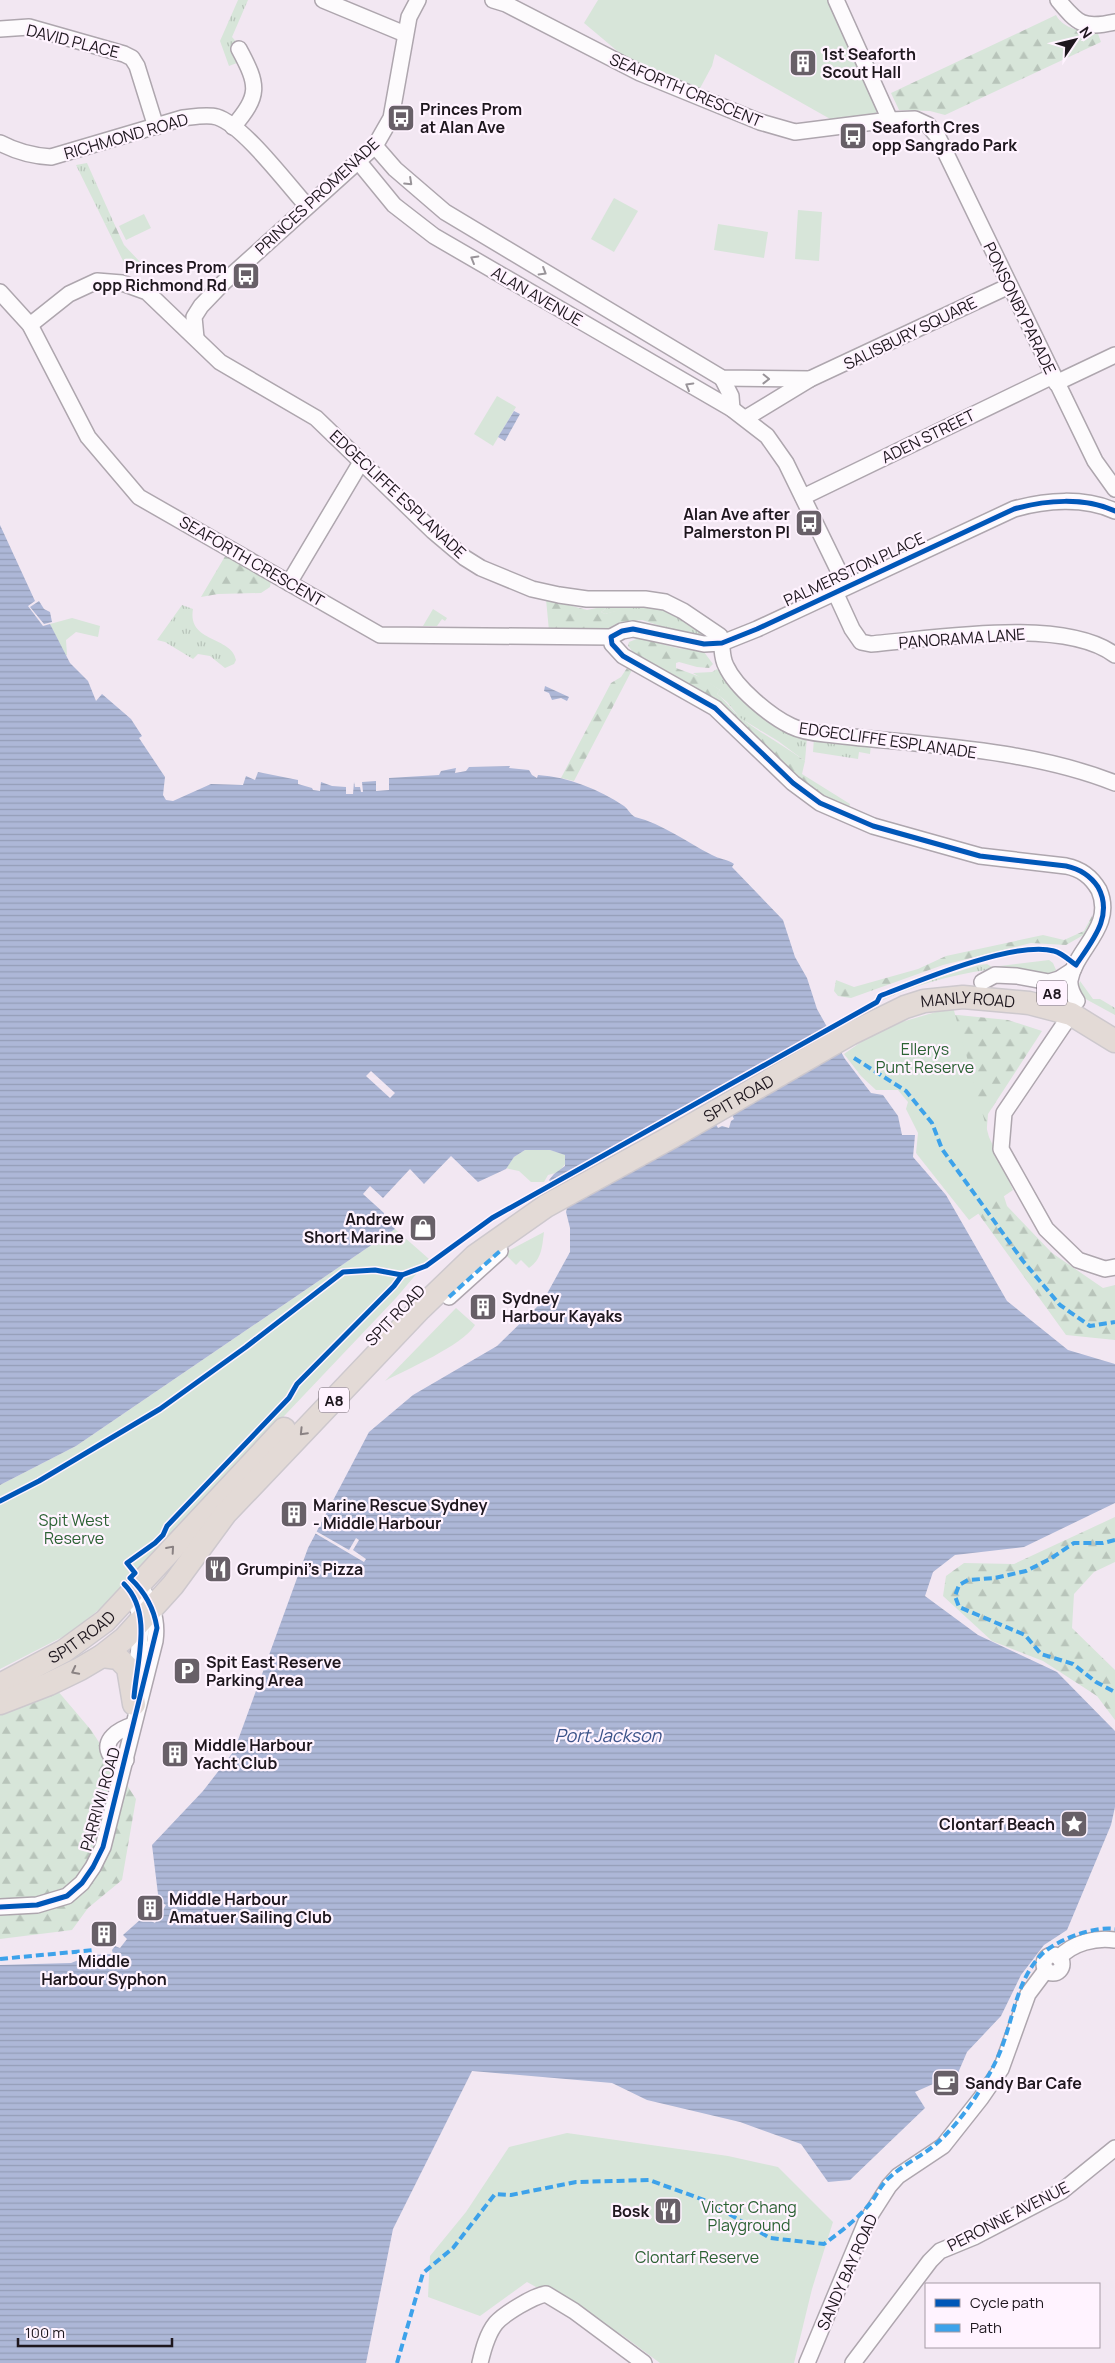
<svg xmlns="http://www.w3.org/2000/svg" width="1115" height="2363" font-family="Manrope,sans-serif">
<defs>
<pattern id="grass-tufts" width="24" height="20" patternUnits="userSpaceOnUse" patternTransform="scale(1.25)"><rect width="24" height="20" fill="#d7e5d9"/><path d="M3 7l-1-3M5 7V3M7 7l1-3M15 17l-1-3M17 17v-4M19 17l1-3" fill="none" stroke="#b8c4ba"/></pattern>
<pattern id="forest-firs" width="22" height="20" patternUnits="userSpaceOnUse" patternTransform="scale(1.25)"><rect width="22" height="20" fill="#d7e5d9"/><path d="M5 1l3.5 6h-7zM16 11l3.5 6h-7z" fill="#b8c4ba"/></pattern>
<pattern id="water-rules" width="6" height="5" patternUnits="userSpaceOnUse" patternTransform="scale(1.25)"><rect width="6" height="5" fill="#adb7d7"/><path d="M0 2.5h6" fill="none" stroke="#949db8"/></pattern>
</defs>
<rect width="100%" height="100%" fill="#f2e7f2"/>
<!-- grass -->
<g fill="url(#grass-tufts)">
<path d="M238,0H248L232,37L239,45L242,61L229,66L220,41Z"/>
<path d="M87,163L113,221L105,224L76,165Z"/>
<path d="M182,605L193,609C187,643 232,636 236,660L234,664L225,668L210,656L198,654L193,659L165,642L157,640Z"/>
<path d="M611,605C658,605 667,609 706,634L704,637C696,635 687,635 680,632C655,621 634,604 605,614L601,612Z"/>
<path d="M717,669C727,678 728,685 736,694C755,716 781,728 807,737L805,761L778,741L740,718L727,702L717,694L720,690L693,673L712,672Z"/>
<path d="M814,737L871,744L870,754L859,752L858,759L813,752Z"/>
<path d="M979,965L987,970C950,975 916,985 883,1000L882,998L912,986Z"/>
<path d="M1080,981L1093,999H1100L1115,1008V1015L1082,997L1078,988Z"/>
</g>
<!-- forest -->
<g fill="url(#forest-firs)">
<path d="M1056,15C1064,30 1082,31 1097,31L1101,42L945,115L930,111L899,110L891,93Z"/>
<path d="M113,221L124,245L141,263L137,266L125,265L105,224Z"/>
<path d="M227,553L271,581L270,587L261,593L218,594L201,597Z"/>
<path d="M546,599L587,610L611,605L601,612L605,614C621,608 644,608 659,617C667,621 673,628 682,633L642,620L618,623L601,632L549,631Z"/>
<path d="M639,638L677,648L704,652L713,664L709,668L697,667L679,662L676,663V668L703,678L720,690L717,694C727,702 733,712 742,719C762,734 784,746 805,761L802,774L850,804L849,809L823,797L801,782L673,679L634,653L628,646L629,642Z"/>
<path d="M627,668L632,670L574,781L561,778L611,683L621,677Z"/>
<path d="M1092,916L1093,922L1087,933L1066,945L1031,943L943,965L851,998L838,996L834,991L836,980L854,987L918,969L946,956L1043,935L1064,940L1084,931Z"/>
<path d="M958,1015L1008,1020L1042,1031L988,1114L986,1139L1007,1206L1052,1253L1103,1288L1115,1285V1340L1066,1335L949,1173L925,1018Z"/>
<path d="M1115,1517V1562L1094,1572L1074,1594L1072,1628L1115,1670V1720L1097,1696L1043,1661L992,1641L943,1596L946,1576L964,1563L1014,1564Z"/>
<path d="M57,1690L91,1730L136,1799L122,1880L88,1908L72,1930L0,1939V1714Z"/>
</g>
<!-- green -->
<g fill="#d7e5d9">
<path d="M598,0H828L878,108L875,116L832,120L715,54L712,66L698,92L628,60L584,23Z"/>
<path d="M614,198L638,211L614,252L591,239Z"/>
<path d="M798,210L822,212L819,261L795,259Z"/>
<path d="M144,214L151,228L126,240L119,226Z"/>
<path d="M718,224L768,232L764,258L714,250Z"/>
<path d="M497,396L516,407L493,446L474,434Z"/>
<path d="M433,609L447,618L445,621L442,619L437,626H423Z"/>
<path d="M72,618L100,626L98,637L76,632L66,640L67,655L65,656L50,624Z"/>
<path d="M1049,960L1053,963L1056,970L1051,975L987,970L979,965L987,964L992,967Z"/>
<path d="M953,1007L989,1137L1013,1190L969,1220L916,1153L918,1133L906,1109L908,1102L898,1090H876L861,1076L844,1054L881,1028Z"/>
<path d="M525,1150H550L566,1155V1163L559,1172L548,1175L544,1182H531L519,1171L505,1168L514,1157Z"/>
<path d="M395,1229L429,1259L396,1298L107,1603L70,1633L0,1669V1485L76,1446Z"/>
<path d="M544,1232C542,1247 542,1259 529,1268L521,1260L516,1265L504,1253Z"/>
<path d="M456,1308L475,1325C462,1346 407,1369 385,1381Z"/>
<path d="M567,2133L728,2156L778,2167L833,2222L812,2289L794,2363H660L622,2335L527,2282L480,2316L428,2297L430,2256L466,2212L509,2147Z"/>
</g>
<!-- water -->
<g fill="url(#water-rules)">
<path d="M514,411L520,414L505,441L498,437Z"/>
<path d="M0,525L35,601L28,606L43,626L50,624L70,663L88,681L96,701L102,694L131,719L142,736L139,738L165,777L163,795L166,800L173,801L211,784L243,785L246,776L255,780L258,772L298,780V784L312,788L313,790L320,791L321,782L332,786L346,787V794H353L354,782L355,787H360L361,792H363L362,782L376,781V791L389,790V778L439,775L441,771L456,768L455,773L466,771L469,767L510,766L509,768L529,770L532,775L537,778L538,775C569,777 598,789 624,806C628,809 630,814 635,817C663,824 686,842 712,855C719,859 727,859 734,864L732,867L783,920L795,957L807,978L817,1009L845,1059L871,1093L883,1095L898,1116L902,1135H915L913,1157L946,1195L1007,1301L1068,1350L1115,1364V1503L1024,1547L955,1555L933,1572L925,1596L978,1635L1057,1672L1115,1731V1807L1111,1825L1067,1930L1044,1945L1021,1975L1001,2016L967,2052L958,2073L915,2092L925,2108L850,2180L828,2182L801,2144L740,2122L647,2100L612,2083L472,2071L393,2229L366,2363H0V1965L71,1963L91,1955L113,1954L112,1950L115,1946L120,1948L127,1939L123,1935L141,1919L140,1915L155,1923L166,1905L155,1899L158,1894L152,1845L203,1791L234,1751L308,1548L369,1432L413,1395L497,1346L543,1301L570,1252V1228L566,1212L568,1204L549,1180L554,1174L565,1166V1155L550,1150H525L514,1157L506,1169L478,1182L451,1156L424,1184L410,1169L383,1198L370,1186L363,1194L384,1213V1218L395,1229L76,1446L0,1485Z"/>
<path d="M39,601L44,609L50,612L52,622L44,624L30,607Z"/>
<path d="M545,686L569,697L567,701L561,698L552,700L549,693L544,691Z"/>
</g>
<!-- pier -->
<g fill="#f2e7f2">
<path d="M829,1025L843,1050L731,1113L734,1119L731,1121L729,1128L722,1126L718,1128L715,1122L565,1205L550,1183Z"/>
<path d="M371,1071L395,1093L390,1098L366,1076Z"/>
<path d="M314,1530L349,1550L356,1538L359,1540L353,1550L366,1559L364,1562L313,1532Z"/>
</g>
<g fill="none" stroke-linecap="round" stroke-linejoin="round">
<!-- minor casing -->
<g stroke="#aea6ae" stroke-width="18">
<g id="minor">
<path d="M323,0L405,34"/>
<path d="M493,0L506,4L640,73L760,122L795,132L890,120L915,119L928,125L938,137L1095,461L1115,489"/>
<path d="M836,0L890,120"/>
<path d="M1058,0C1078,24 1083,29 1115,22"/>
<path d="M0,29L29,27L124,54L132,58L137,66L156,127"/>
<path d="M233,127C260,95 259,86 239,49"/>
<path d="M0,143C17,152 32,156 51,157L183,118C193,117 207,114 217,117C243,125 288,185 307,206"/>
<path d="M375,146L395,169L445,212L722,378L810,379"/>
<path d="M358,161L394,205L434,236L732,409L767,436L786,463L846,586"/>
<path d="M0,292L30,325L88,437L139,497L380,635L611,637L622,631L633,629L704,644L722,643L757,629L1014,509C1046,500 1084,497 1115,511"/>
<path d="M30,325L69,294L97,281L122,283L147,292L220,362L316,418L433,531L465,558L481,568L532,589L559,595L587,599H645L665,602L683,611L720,636C723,646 721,657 726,666C736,688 770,716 791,726C801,731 814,733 825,734C919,745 1027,748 1115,783"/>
<path d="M196,338L194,317L201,306L223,283L375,146L391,118L409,17L418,0"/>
<path d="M722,378L731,396L732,409"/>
<path d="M1056,383L1115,355"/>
<path d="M746,418L810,379L1009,286"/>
<path d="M803,497L1053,376"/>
<path d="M289,583L361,462"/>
<path d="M835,592L852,629L861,642L871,644C934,639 1063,616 1115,655"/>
<path d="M611,637L612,644L623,656L715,708L793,783L820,803L873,826L980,856L1066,866C1081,869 1091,876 1099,890C1115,927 1076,948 1070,980C1069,988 1073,995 1077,1001"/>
<path d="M982,982L995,975L1017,976L1049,982L1059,979L1073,970"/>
<path d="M1071,1014L1004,1113L1001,1149L1046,1229L1078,1260L1105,1269L1115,1267"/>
<path d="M449,1297L500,1251"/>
<path d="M132,1592L142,1621L135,1681"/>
<path d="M126,1760L111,1756C100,1740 120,1729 133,1725"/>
<path d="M0,1907L37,1905L67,1896L82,1883L93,1867L103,1847L155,1641C158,1620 152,1602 139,1585"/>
<circle cx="1053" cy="1964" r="9"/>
<path d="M1059,1958C1072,1943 1096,1937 1115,1940"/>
<path d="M480,2363C483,2350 487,2334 496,2323C504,2314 533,2296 546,2294L574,2311L644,2363"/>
<path d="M807,2363L866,2222L889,2186L898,2176L943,2146L981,2098L1001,2069L1028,1994L1046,1970"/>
<path d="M853,2363L930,2261L940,2251L974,2237L1062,2191L1115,2148"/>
</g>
</g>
<!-- highway casing -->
<g stroke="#cdc8cd" stroke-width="25">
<g id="highway">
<path d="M102,1656L118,1658L128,1668L134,1704"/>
<path id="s1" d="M0,1685L64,1651L105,1621L284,1429"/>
<path id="s2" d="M0,1703L49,1684L80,1669L102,1656L125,1638L173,1585L225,1514L420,1309L475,1256L546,1206L675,1135L850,1034L905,1007L924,1001L963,997L1029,1003L1071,1014L1115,1041"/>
</g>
</g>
<!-- minor -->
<use href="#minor" stroke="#fdfbfd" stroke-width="15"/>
<!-- highway -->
<use href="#highway" stroke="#e3dad6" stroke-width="22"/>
<!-- quiet -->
<g stroke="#3da2ea" stroke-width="4" stroke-dasharray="8 4" stroke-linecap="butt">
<path d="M854,1058L906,1091L932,1123L942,1149L1023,1261L1060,1305L1090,1326L1115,1322"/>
<path d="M449,1297L500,1251"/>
<path d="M1115,1540L1103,1543H1074L1050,1559L1026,1571L995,1578L968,1580L959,1585L955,1596L959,1607L1025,1635L1041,1654L1073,1664L1096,1682L1115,1692"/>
<path d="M0,1959L95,1950"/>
<path d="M397,2363L423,2273L453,2248L495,2194L511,2195L576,2182L649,2180L707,2201L770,2238L824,2244C839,2233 855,2221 867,2207C876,2198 880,2185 890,2177C904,2164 922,2156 936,2144C960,2123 982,2090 996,2061C1013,2027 1014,1982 1042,1954C1058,1939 1094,1926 1115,1929"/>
</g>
<!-- cycleway casing -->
<g stroke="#fff3ff" stroke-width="8">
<g id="cycleway">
<path d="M0,1501L39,1481L160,1409L246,1347L343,1272L375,1270L402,1275L426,1266L492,1218L877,1002L880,996C918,981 1016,940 1054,951C1062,953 1070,961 1076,965C1092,941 1114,916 1098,887C1090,875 1080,869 1066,866L980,856L873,826L820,803L793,783L715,708L623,656L612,644L611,637L622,631L633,629L704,644L722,643L757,629L1014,509C1046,500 1084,497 1115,511"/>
<path d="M124,1584C153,1613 137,1660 134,1697"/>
<path d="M0,1907L37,1905L67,1896L82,1883L93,1867L103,1847L157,1628C154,1608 145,1592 130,1578L135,1573L127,1563L155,1543L163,1535L167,1526L289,1398L297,1384L394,1286L402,1275"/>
</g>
</g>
<!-- cycleway -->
<use href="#cycleway" stroke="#0057b8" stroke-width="5"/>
</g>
<!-- one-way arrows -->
<defs><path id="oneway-chevron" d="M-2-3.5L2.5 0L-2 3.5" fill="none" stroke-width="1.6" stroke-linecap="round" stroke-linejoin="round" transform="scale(1.25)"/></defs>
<g stroke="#999499">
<use href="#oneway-chevron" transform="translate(409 182) rotate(43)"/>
<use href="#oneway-chevron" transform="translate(474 259) rotate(-150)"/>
<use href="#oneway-chevron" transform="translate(543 272) rotate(31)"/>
<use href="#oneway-chevron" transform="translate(766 379) rotate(1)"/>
<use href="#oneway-chevron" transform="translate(689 386) rotate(-150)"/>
</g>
<g stroke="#8a8283">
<use href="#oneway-chevron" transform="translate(303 1432) rotate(134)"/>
<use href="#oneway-chevron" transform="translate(171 1549) rotate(-49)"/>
<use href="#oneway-chevron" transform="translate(75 1671) rotate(153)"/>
</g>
<!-- icons -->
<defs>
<g id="building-square" transform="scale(1.4375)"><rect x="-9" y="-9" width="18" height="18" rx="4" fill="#686068" stroke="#fff3ff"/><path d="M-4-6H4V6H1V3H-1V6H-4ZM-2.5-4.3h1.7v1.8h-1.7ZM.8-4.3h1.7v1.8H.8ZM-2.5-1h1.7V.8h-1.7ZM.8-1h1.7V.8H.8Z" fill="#fff"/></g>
<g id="bus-square" transform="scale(1.4375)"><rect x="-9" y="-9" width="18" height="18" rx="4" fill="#686068" stroke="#fff3ff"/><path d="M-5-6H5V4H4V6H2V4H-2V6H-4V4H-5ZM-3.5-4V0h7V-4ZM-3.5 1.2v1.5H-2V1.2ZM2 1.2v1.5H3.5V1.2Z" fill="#fff"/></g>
<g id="shop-square" transform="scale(1.4375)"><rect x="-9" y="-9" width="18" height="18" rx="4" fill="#686068" stroke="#fff3ff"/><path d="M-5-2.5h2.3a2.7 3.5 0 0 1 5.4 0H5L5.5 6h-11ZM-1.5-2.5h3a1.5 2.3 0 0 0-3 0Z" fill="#fff"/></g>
<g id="restaurant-square" transform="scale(1.4375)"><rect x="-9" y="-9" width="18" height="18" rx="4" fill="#686068" stroke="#fff3ff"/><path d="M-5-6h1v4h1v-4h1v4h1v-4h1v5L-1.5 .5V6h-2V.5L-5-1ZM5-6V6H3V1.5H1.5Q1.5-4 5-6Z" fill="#fff"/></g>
<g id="parking-square" transform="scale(1.4375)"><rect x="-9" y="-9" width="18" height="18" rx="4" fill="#686068" stroke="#fff3ff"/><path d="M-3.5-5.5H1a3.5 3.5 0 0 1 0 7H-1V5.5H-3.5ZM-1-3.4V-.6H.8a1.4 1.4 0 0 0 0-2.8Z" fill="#fff"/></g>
<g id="sight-square" transform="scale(1.4375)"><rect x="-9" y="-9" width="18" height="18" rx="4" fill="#686068" stroke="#fff3ff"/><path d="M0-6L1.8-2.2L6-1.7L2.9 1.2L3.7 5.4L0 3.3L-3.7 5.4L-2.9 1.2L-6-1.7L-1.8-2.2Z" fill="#fff"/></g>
<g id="cafe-square" transform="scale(1.4375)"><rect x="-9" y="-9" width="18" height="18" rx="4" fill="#686068" stroke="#fff3ff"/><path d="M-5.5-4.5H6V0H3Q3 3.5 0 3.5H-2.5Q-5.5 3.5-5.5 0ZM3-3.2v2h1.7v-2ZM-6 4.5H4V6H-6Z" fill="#fff"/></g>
</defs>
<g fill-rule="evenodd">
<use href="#building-square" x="803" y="63"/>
<use href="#bus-square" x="401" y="118"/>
<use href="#bus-square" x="853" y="136"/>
<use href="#bus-square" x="246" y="276"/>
<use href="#bus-square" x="809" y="523"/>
<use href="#shop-square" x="423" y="1228"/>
<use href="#building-square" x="483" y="1307"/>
<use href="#building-square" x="294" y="1514"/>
<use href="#restaurant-square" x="218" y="1569"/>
<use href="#parking-square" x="187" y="1671"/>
<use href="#building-square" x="175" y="1754"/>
<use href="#sight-square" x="1074" y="1824"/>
<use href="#building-square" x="150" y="1908"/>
<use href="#building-square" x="104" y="1934"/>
<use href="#cafe-square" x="946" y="2083"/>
<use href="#restaurant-square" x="668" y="2211"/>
</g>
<g text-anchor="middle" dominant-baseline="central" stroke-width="4.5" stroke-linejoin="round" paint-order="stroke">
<!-- shield labels -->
<g fill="#fff3ff" stroke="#625962" stroke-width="1">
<rect x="1037" y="980.5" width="30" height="25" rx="4"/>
<rect x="319" y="1387.5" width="30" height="25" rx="4"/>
</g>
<g font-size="15" font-weight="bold" fill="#1e171e">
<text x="1052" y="993">A8</text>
<text x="334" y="1400">A8</text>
</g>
<!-- street labels -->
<g font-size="16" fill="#1e171e" stroke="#fff3ff">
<text transform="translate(73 41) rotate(14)">DAVID PLACE</text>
<text transform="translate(686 90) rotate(23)">SEAFORTH CRESCENT</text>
<text transform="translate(126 136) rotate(-16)">RICHMOND ROAD</text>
<text transform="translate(317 196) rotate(-43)">PRINCES PROMENADE</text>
<text transform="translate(537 296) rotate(30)">ALAN AVENUE</text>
<text transform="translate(1020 308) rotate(64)">PONSONBY PARADE</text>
<text transform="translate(910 333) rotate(-26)">SALISBURY SQUARE</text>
<text transform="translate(928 436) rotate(-26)">ADEN STREET</text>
<text transform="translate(398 494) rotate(43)">EDGECLIFFE ESPLANADE</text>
<text transform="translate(252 561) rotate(30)">SEAFORTH CRESCENT</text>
<text transform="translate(854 569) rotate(-25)">PALMERSTON PLACE</text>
<text transform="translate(962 638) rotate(-4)">PANORAMA LANE</text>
<text transform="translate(888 740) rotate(8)">EDGECLIFFE ESPLANADE</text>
<text stroke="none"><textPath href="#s2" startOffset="1222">MANLY ROAD</textPath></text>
<text stroke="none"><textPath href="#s2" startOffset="968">SPIT ROAD</textPath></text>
<text transform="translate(395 1315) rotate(-46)">SPIT ROAD</text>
<text stroke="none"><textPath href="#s1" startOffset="95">SPIT ROAD</textPath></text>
<text transform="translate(100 1799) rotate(-74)">PARRIWI ROAD</text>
<text transform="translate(1008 2216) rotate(-27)">PERONNE AVENUE</text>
<text transform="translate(847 2272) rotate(-66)">SANDY BAY ROAD</text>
</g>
<!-- poi labels -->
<g font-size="16" font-weight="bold" fill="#1e171e" stroke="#fff3ff" text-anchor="start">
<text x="822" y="54">1st Seaforth<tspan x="822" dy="18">Scout Hall</tspan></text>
<text x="420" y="109">Princes Prom<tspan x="420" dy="18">at Alan Ave</tspan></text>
<text x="872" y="127">Seaforth Cres<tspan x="872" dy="18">opp Sangrado Park</tspan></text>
<text x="227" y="267" text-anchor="end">Princes Prom<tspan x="227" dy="18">opp Richmond Rd</tspan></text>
<text x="790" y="514" text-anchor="end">Alan Ave after<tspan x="790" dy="18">Palmerston Pl</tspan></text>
<text x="404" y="1219" text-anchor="end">Andrew<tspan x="404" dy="18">Short Marine</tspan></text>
<text x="502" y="1298">Sydney<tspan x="502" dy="18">Harbour Kayaks</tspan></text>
<text x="313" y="1505">Marine Rescue Sydney<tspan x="313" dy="18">- Middle Harbour</tspan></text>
<text x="237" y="1569">Grumpini's Pizza</text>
<text x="206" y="1662">Spit East Reserve<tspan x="206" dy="18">Parking Area</tspan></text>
<text x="194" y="1745">Middle Harbour<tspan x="194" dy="18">Yacht Club</tspan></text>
<text x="1055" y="1824" text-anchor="end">Clontarf Beach</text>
<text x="169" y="1899">Middle Harbour<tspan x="169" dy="18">Amatuer Sailing Club</tspan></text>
<text x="104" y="1961" text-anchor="middle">Middle<tspan x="104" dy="18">Harbour Syphon</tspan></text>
<text x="965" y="2083">Sandy Bar Cafe</text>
<text x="649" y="2211" text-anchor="end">Bosk</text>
</g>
<!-- park labels -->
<g font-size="16" fill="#2c6234" stroke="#fff3ff">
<text x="925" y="1049">Ellerys<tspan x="925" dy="18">Punt Reserve</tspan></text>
<text x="74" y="1520">Spit West<tspan x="74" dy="18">Reserve</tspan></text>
<text x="749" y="2207">Victor Chang<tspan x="749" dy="18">Playground</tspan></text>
<text x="697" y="2257">Clontarf Reserve</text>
</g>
<!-- water labels -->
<g font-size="18" font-style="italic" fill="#3b5389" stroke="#fff3ff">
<text x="608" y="1735">Port Jackson</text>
</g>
</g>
<!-- legend -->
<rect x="925" y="2283" width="175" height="65" fill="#fff3ff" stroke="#a59ba5"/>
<rect x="935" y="2299" width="25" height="8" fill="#0057b8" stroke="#a59ba5"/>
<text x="970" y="2308" font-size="15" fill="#1e171e">Cycle path</text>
<rect x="935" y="2324" width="25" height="8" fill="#3da2ea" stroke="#a59ba5"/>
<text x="970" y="2333" font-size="15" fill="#1e171e">Path</text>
<!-- north arrow -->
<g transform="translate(1075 40) rotate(55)" stroke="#fff3ff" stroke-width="4" paint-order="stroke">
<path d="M0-4L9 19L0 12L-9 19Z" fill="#1e171e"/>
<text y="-8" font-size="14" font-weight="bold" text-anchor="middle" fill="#1e171e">N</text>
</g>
<!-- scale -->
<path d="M18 2338v8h154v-8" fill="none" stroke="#1e171e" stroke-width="2.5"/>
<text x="25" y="2338" font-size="15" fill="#1e171e" stroke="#fff3ff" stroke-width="4" paint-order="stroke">100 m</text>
</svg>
